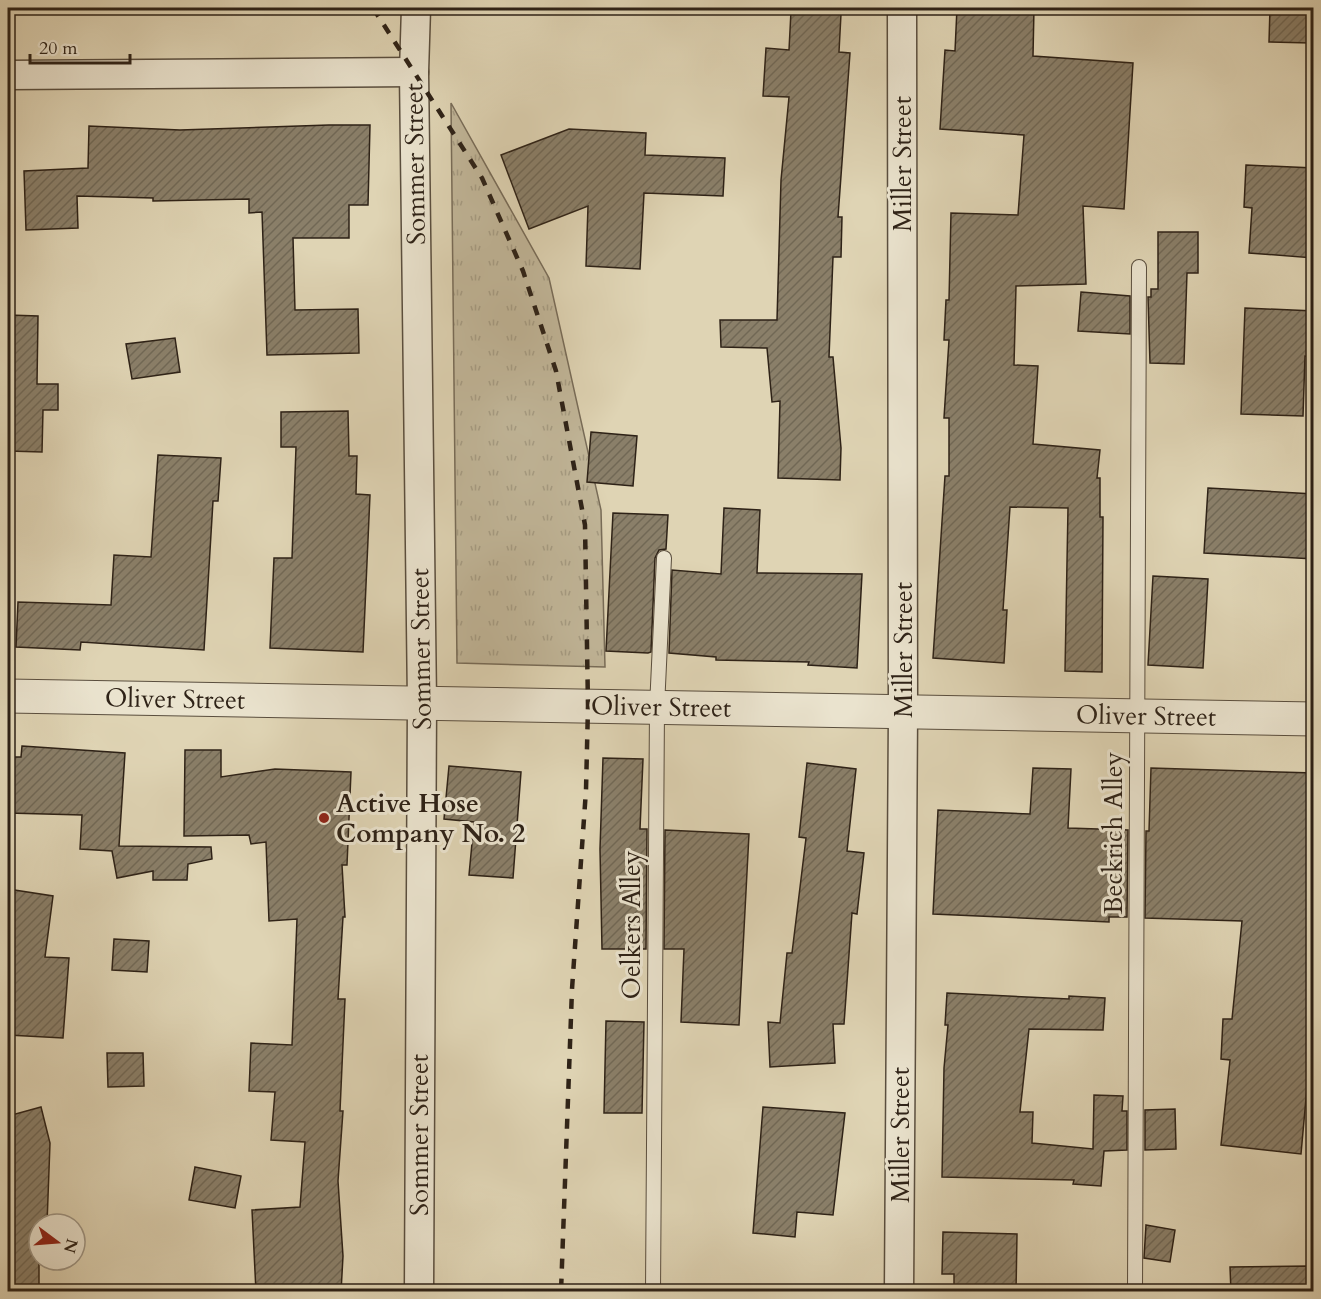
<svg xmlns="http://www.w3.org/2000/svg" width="1321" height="1299" font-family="Cardo,serif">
<defs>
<pattern id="grass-tufts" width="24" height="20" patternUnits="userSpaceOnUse" patternTransform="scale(1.5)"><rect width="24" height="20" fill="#c1b699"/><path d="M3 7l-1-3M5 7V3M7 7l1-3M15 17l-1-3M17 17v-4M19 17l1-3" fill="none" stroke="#a69c83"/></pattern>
<pattern id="building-hatch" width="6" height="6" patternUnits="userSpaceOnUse" patternTransform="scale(1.5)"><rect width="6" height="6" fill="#8a7f69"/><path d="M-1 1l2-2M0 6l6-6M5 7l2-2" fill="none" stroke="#716855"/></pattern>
</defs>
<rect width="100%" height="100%" fill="#dfd4b4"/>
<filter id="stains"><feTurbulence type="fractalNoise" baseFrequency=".00333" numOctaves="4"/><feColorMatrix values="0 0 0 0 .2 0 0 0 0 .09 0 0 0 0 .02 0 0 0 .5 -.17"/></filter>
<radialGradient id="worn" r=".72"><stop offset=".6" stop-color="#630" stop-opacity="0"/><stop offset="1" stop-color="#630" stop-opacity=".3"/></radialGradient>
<!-- grass -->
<path fill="url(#grass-tufts)" stroke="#786c58" stroke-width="1.5" d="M451,103L549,278L601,510L605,667L457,663Z"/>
<!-- building -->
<g fill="url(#building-hatch)" stroke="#2e2217" stroke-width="1.5">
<path d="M957,8H1034L1033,56L1133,63L1124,209L1083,206L1086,284L1016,286L1014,365L1038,366L1033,444L1100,450L1097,478H1100V517H1103L1102,672L1065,671L1068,508L1010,507L1003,610H1007L1004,663L933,658L945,476H949V418H944L949,340H944L946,300H949L951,213L1018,215L1024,135L940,129L945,50L955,51Z"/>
<path d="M1270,8H1311L1310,43L1269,42Z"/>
<path d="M791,11L841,14L839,52L850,53L838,217H842L841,257H833L829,357H833L841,448L840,480L778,478L780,401L772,402L767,348L721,347L720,320H777L781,180L789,97L763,96L766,48L789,50Z"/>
<path d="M329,125H370L368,205H349V238H293L295,310L358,309L359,353L267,355L262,212L249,213V199L153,201V198L77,196L78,228L26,230L24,171L88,168L89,126L180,130Z"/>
<path d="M569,129L646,133L645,155L725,158L723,196L644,193L640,269L586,266L588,206L529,229L501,155Z"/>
<path d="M1246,165L1314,168V258L1249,253L1252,208L1244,207Z"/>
<path d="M1158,232H1198V273H1187L1184,364L1150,363L1148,297H1151V289H1158Z"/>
<path d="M1081,292L1130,296V334L1078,331Z"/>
<path d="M1245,308L1314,311V357L1305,356L1303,416L1241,414Z"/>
<path d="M8,315L38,316L37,384H58V410H43L42,452L8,451Z"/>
<path d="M175,338L180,372L132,379L126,344Z"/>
<path d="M348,411L349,456H357L356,494L370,495L363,652L270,648L274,558H292L296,447H281V412Z"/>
<path d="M591,432L637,436L633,486L587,482Z"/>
<path d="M158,455L221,458L218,501H213L204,650L81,642L80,650L16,647L18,602L111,605L114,555L151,557Z"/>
<path d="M1208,488L1314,494V559L1204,553Z"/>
<path d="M724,508L760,510L757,573L862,574L857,668L808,665L809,662L716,660V657L669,653L672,570L721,574Z"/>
<path d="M613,513L668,515L666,549L659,550L655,558L651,652L648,653L606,651Z"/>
<path d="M1153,576L1208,579L1203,668L1148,665Z"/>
<path d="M22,746L125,753L119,846L211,847L212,859L188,864L187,880H153V871L117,878L112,851L80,849L82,815L8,813V757H21Z"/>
<path d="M185,750H221V777L275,769L351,772L347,865H342L345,917H343L338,999H345L340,1111H343L338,1181L343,1256L341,1292H256L252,1210L300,1207L305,1142L271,1140L275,1092L249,1091L251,1043L292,1045L297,919L269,921L266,842L251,844L249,835L184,836Z"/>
<path d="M603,758L643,759L640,829H647L646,949H602L600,849Z"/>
<path d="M807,763L856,769L847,851L864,853L857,914L852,913L844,1024H833L835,1063L770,1067L768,1022L780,1023L787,953H792L806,838L799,837Z"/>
<path d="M449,766L521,772L513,878L469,875L474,822L444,819Z"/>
<path d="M1033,768L1071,769L1068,828L1128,830L1127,917H1109V922L933,914L938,810L1030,814Z"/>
<path d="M1151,768L1314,773V982L1310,1054L1301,1154L1221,1145L1230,1060L1221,1059L1223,1019H1232L1242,921L1145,918L1146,831H1149Z"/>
<path d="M665,830L749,834L739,1025L681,1022L684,949H664Z"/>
<path d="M8,889L53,896L45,957L69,958L63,1038L8,1035Z"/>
<path d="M114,939L149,941L147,972L112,970Z"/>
<path d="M947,993L1069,999V996L1105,998L1103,1030L1029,1029L1020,1112H1033L1032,1143L1093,1149L1094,1095L1123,1096L1122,1111H1127V1150L1104,1151L1101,1186L1073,1184L1074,1180L942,1177L944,1068L948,1025H945Z"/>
<path d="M606,1021L644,1022L642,1113H604Z"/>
<path d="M107,1053H143L144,1086L108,1087Z"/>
<path d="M41,1107L50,1143L47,1224H39V1292H8V1116Z"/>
<path d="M763,1107L845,1113L833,1215L797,1212L795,1237L753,1233Z"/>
<path d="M1175,1109L1176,1149L1145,1150V1110Z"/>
<path d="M195,1167L241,1176L235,1208L189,1200Z"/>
<path d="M1146,1225L1175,1230L1170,1262L1144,1258Z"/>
<path d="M943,1232L1017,1234L1016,1292H954V1274H942Z"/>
<path d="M1308,1266L1309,1292H1231L1230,1267Z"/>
</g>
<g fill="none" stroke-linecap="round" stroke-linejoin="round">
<!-- service casing -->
<g stroke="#5a4e3e" stroke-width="16">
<g id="service">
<path d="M653,1292L657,707L664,558"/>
<path d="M1135,1292L1139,267"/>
</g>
</g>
<!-- minor casing -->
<g stroke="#5a4e3e" stroke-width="31">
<g id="minor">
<path d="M416,8L414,72L422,702L419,1292"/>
<path d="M8,75L414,72"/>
<path d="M899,1292L903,712L902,8"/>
</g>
</g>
<!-- tertiary casing -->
<g stroke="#5a4e3e" stroke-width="35">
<path id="tertiary" d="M8,696L1314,719"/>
</g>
<!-- service -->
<use href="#service" stroke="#eae3ce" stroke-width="14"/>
<!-- minor -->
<use href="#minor" stroke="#eae3ce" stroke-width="28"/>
<!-- tertiary -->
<use href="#tertiary" stroke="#eae3ce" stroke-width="33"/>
<!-- rail -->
<path stroke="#2e2217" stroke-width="4.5" stroke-dasharray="10 10" stroke-linecap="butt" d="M373,8L482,178L523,271L556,371L585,525L588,706L586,790L572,989L561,1292"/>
</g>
<!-- markers -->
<circle fill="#8f2418" stroke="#eae3ce" stroke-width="2" cx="324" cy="818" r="6"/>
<g text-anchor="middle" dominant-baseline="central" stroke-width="6" stroke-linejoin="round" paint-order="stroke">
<!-- street labels -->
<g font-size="26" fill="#2e2217" stroke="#eae3ce">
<text transform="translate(415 164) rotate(-91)">Sommer Street</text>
<text transform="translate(902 164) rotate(-90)">Miller Street</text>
<text transform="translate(421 649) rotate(-91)">Sommer Street</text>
<text transform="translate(903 650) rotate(-90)">Miller Street</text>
<text transform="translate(175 699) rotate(1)">Oliver Street</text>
<text transform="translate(661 707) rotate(1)">Oliver Street</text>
<text transform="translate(1146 716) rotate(1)">Oliver Street</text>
<text transform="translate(1113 833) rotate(-90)">Beckrich Alley</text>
<text transform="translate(631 925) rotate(-90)">Oelkers Alley</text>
<text transform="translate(419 1135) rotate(-90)">Sommer Street</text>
<text transform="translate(900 1135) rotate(-90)">Miller Street</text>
</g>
<!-- poi labels -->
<g font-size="26" font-weight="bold" fill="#2e2217" stroke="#eae3ce" text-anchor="start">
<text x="336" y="803">Active Hose<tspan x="336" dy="30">Company No. 2</tspan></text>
</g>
</g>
<!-- margin -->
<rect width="1321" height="1299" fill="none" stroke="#dfd4b4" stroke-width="30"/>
<rect x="9" y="9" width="1303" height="1281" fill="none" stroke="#2e2217" stroke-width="3"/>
<rect x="15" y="15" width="1291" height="1269" fill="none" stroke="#2e2217" stroke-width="1.5"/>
<!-- north arrow -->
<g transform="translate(57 1242) rotate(106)"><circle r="28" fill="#eae3ce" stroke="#9f9685" stroke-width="1.5"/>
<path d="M0-4.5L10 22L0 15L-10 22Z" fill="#8f2418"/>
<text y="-9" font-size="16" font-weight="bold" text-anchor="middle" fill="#2e2217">N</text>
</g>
<!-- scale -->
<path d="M30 54v9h100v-9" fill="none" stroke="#2e2217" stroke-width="3"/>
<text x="39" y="54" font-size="18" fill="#2e2217" stroke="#eae3ce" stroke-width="4.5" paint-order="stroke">20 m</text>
<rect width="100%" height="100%" filter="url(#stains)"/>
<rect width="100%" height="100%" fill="url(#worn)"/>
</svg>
